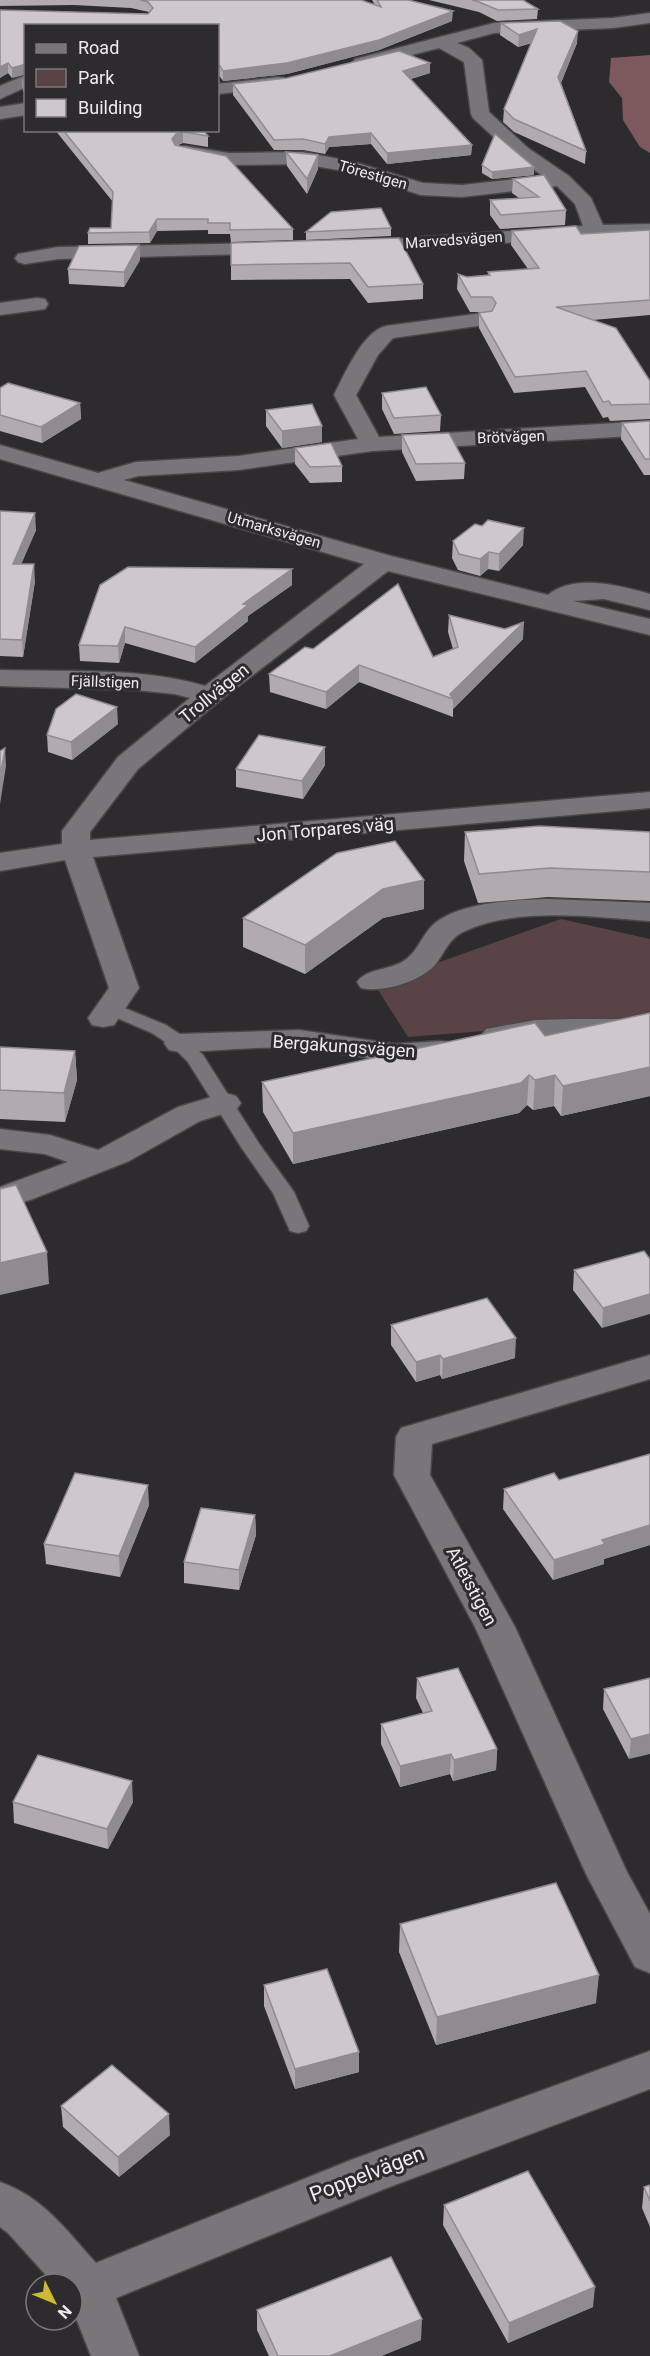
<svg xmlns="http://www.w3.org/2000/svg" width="650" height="2356" font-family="Roboto,sans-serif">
<rect width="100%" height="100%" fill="#2e2b2f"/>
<!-- green -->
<path fill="#594345" d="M561,919L650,939V1018L408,1037L375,985Z"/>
<!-- forest -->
<path fill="#7d595d" d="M650,55V153L640,147L623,120L622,98L609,82L611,58Z"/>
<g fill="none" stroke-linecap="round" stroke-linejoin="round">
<!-- service casing -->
<g stroke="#4a474b" stroke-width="3">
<path id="service" d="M110,1002L166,1025L187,1039L203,1055L260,1145L294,1192L309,1226L306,1231L298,1233L290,1231L273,1193L241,1147L188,1062L173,1047L152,1033L103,1012L100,1008L103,1004Z"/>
</g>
<!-- minor casing -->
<g stroke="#4a474b" stroke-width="3">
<g id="minor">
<path d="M650,13V23L613,28L494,33L457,43L469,48L482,60L489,112L528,148L569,176L591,198L603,225L650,224V236L595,237L358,252L351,250L348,246L351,242L583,226L575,204L557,186L462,197L421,195L344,171L303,164L229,165L185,158L178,156L175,152L178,148L185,146L229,153L303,152L354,162L423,183L462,185L543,176L514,156L473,118L471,114L464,62L439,48L361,68L355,67L352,63L355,59L494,23L613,18Z"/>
<path d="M26,75V87L0,99V86Z"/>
<path d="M278,77L284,78L287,82L284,86L218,94V84Z"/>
<path d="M26,103V115L0,119V107Z"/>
<path d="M276,243L283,245L286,249L283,253L58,259L25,264L18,262L15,258L18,254L58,247Z"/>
<path d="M37,298L45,299L48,304L45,309L0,315V303Z"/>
<path d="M483,313L491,314L494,319L491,324L393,338L378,355L356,395L379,437L650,421V435L372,451L239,470L138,476L124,480L391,556L548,595C575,573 620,586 650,594V610L604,599L573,601L650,619V635L388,571L218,702L138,769L90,832V840L650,792V808L93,857L139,988L114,1025L103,1027L92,1025L88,1018L109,988L65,860L0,871V853L62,844V831L118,757L190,698L175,694L136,690L0,686V670C65,672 144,667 205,686L364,564L0,459V445L98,473L136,462L239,456L358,439L334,395C344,375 363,331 386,326Z"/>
<path d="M548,899L650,903V921C593,917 516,906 463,932C448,939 444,955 434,966C419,982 382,993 361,988L357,982C366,969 388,970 402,962C418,953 422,934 435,923C462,902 515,900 548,899Z"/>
<path d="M573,1019H650V1037H554L497,1045L486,1043L481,1036L486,1029L535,1020Z"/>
<path d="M299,1030L395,1044L441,1041L452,1043L457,1050L452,1057C401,1069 352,1053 300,1049C263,1045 218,1051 180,1052L169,1050L164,1043L169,1036L180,1034Z"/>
<path d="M225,1093L236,1096L241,1103L236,1110L200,1121L129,1161L30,1200L0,1208V1187L68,1162L45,1154L0,1149V1129L50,1135L98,1150L178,1107Z"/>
<path d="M650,1355V1379L432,1444L430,1475L515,1627L627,1872L650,1914V1973L635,1967L586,1874L475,1627L394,1475L396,1437L401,1428Z"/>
<path d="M650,2051V2089L384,2189L116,2298L139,2356H91L72,2308V2284H54L8,2233L0,2227V2182C43,2197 66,2230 96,2263L351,2160Z"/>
</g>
</g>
<!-- service -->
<use href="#service" fill="#79767b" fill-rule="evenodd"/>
<!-- minor -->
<use href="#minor" fill="#79767b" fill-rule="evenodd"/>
</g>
<!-- wall -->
<g fill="#b1abaf">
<path d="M0,0H361L375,5L372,0H408L452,21L379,50L287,74L223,81L218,74V26H26V74L12,78L8,73L0,78V10L148,14L149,12L131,8L74,5L0,6Z"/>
<path d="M429,0H523L538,9L537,19L497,21L479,12Z"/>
<path d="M501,23L577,43L561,83L586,151L585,164L514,132L503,122L504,109L532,43L518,47L500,35Z"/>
<path d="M430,73L411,79L472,145L471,155L387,164L371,144L329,147L325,154L303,150H274L233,95V84Z"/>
<path d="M26,78V95L23,91L22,80Z"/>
<path d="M55,130H203L208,136V147L183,143L176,146L293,229V240L231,242L230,234H208V230L157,231L150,243L88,244V233L111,228L113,202Z"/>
<path d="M286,152L318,169L307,194L287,166Z"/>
<path d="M482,165L534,175L492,179L482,173Z"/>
<path d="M513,179L566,210L565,225L500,229L490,215V200L519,198L512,193Z"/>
<path d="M391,228V236L306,240V232Z"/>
<path d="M650,230V315L593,320L650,381V419L610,421L608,417L603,418L585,387L514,393L479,328V313L484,312H470L457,289L458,274L467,277L488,275V272L528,269L511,245L512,231L581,234Z"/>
<path d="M399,238L423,284V299L368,303L350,279L231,280V243Z"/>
<path d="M139,245L140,260L124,287L69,284L68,269Z"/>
<path d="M0,388L80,403L81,419L42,443L0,431Z"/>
<path d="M382,393L441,415L440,431L394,434L382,409Z"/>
<path d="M266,410L322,442L282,448L266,426Z"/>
<path d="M650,421V475H644L621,439L622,423Z"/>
<path d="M402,435L465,463L464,479L416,481L402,452Z"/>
<path d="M295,448L342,466V482L310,483L295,464Z"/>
<path d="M0,511L36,530L21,564L35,581L23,657L0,656Z"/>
<path d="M453,541L523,545L499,571L488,569L480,576L458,570L452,558Z"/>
<path d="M100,585H292L248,616V621L195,663L125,643L119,663L80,661L79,645Z"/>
<path d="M449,615L523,639L453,709V717L359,682L326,709L270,692L269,674L313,649L433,657L453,649L448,632Z"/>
<path d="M118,724L72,760L48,752L47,735Z"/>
<path d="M325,765L303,799L236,787V769Z"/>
<path d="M465,832H650V901L548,897L478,903L464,861Z"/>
<path d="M424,909L383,918L305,974L243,947V918Z"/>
<path d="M650,1013V1096L561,1116L554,1106L533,1110L527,1105L519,1113L293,1164L263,1112L262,1082L545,1036Z"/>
<path d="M0,1047L75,1051L77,1080L65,1122L0,1119Z"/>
<path d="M650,1259L602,1328L573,1290L574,1270Z"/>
<path d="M391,1325L515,1358L442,1379L440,1375L416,1382L391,1345Z"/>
<path d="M650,1454V1545L604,1559V1564L553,1580L503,1509L504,1489L559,1480Z"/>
<path d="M149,1505L120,1577L46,1564L44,1544Z"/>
<path d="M255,1515L256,1535L239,1590L184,1583V1562Z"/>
<path d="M417,1678L497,1749L496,1770L453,1781L450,1774L400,1787L381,1744V1724L423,1713L416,1698Z"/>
<path d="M650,1678L629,1759L603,1709L604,1689Z"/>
<path d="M13,1802H133L108,1849L14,1823Z"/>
<path d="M400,1924L596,2003L436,2045L399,1952Z"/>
<path d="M264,1985L359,2052V2072L295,2089L264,2006Z"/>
<path d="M61,2106L170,2135L119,2177L63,2127Z"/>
<path d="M650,2185V2227L642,2208L644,2187Z"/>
<path d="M444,2205L593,2307L508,2343L443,2225Z"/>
<path d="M257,2310L421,2340L381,2356H269L257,2330Z"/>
</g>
<!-- shaded-wall -->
<g fill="#908b8e">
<path d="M453,11L452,21L379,50L287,74L223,81V71Z"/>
<path d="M537,29V41L518,47L519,35Z"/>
<path d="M578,31L577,43L558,90V77Z"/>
<path d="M8,63V73L0,78V67Z"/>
<path d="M430,63V73L403,81V71Z"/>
<path d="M26,64V74L12,78V68Z"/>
<path d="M183,132V143L176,145L172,150V139L176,134Z"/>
<path d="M371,133V144L329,147L325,154V144L329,137Z"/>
<path d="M472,145L471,155L387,164V153Z"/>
<path d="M318,155V169L307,194V179Z"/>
<path d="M534,167V175L492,179V172Z"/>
<path d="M157,219V231L150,243L149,232Z"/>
<path d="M139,245L140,260L124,287V272Z"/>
<path d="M80,403L81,419L42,443L41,427Z"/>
<path d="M322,426V442L282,448V431Z"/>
<path d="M35,513L36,530L14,581L13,564Z"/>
<path d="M524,528L523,545L499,571V554Z"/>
<path d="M489,552L488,569L480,576V559Z"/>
<path d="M34,564L35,581L23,657L22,640Z"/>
<path d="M292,569V585L248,616V621L195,663V647L243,604Z"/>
<path d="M524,622L523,639L453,709V699L450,694Z"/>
<path d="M125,627V643L119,663L118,646Z"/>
<path d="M359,665V682L326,709V692Z"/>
<path d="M117,707L118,724L72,760L71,742Z"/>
<path d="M325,747V765L303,799L302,781Z"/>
<path d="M5,748L6,766L0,804V778Z"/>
<path d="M424,880V909L383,918L305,974V945L383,889Z"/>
<path d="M75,1051L77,1080L65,1122L64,1093Z"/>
<path d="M650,1067V1096L561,1116L563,1086Z"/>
<path d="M529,1075L527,1105L519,1113L293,1164V1133Z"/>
<path d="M555,1075L554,1106L533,1110L535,1080Z"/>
<path d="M47,1252L49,1284L0,1295V1263Z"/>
<path d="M650,1294V1314L602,1328L603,1308Z"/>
<path d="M516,1338L515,1358L442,1379L443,1359Z"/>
<path d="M440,1355V1375L416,1382V1362Z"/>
<path d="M148,1485L149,1505L120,1577L119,1556Z"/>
<path d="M255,1515L256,1535L239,1590V1570Z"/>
<path d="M650,1525V1545L604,1559V1564L553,1580L554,1560L602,1540Z"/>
<path d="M650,1734V1754L629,1759L631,1739Z"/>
<path d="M497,1749L496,1770L453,1781L454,1760Z"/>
<path d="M451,1754L450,1774L400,1787V1766Z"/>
<path d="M132,1781L133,1802L108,1849L107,1829Z"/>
<path d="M599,1975L596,2003L436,2045L437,2017Z"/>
<path d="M359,2052V2072L295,2089V2069Z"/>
<path d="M169,2114L170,2135L119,2177L118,2157Z"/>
<path d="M595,2287L593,2307L508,2343L509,2323Z"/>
<path d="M422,2319L421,2340L381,2356H330Z"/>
</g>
<!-- building -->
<g fill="#cec7cb" stroke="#908b8e" stroke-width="1.5">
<path d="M140,0H361L381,7L377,0H408L453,11L379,40L287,63L223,71L218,63V26H26V64L12,68L8,63L0,67V10L148,14L153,8L148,2Z"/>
<path d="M472,0H523L538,9L498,10L479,2Z"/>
<path d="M560,21L578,31L558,77L586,151L514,119L504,109L537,29L519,35L501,23Z"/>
<path d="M399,51L430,63L403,71L472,145L387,153L371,133L329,137L325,144L303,139L274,140L233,84L287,78Z"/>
<path d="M26,78V85L22,80Z"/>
<path d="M63,130H203L208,136L183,132L176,134L172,139L175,145L226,156L293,229L230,230V223H208V219H157L149,232L88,233L90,228H111L113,192Z"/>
<path d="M495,134L534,167L492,172L482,165Z"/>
<path d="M286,152L318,155L307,179Z"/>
<path d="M544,175L566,210L501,215L490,200L539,197L513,179Z"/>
<path d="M381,208L391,228L306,232L331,212Z"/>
<path d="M576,226L581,234L650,230V300L556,307L616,328L650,381V404L611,405L609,401L603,402L586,371L515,377L479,313L492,311L496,303L492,297H471L458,274L467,277L490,275L488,272L539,268L512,231Z"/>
<path d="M399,238L423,284L368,287L350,263L231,265V243Z"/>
<path d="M139,245L124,272L68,269L79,246Z"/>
<path d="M8,383L80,403L41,427L0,415V388Z"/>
<path d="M426,387L441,415L394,418L382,393Z"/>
<path d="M312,404L322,426L282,431L266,410Z"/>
<path d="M650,421V459H645L622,423Z"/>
<path d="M449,433L465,463L416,464L402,435Z"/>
<path d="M331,443L342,466L310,467L295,448Z"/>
<path d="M0,511L35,513L13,564H34L22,640L0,639Z"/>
<path d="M488,520L524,528L499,554L489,552L480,559L459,554L453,541L475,524L482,526Z"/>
<path d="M128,567L292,569L243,604L248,605L195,647L125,627L118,646L79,645L100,585Z"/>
<path d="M398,584L433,657L458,647L449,615L505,629L524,622L450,694L453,699L359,665L326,692L269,674L305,647L313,649Z"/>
<path d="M76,694L117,707L71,742L47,735L56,709Z"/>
<path d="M259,735L325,747L302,781L236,769Z"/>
<path d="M5,748L0,778V751Z"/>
<path d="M540,826L650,832V872L550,868L479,874L465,832Z"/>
<path d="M395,841L424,880L383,889L305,945L243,918L337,853Z"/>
<path d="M650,1013V1067L563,1086L555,1075L535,1080L529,1075L521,1083L293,1133L262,1082L535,1023L545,1036Z"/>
<path d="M0,1047L75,1051L64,1093L0,1090Z"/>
<path d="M16,1185L47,1252L0,1263V1189Z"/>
<path d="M644,1251L650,1259V1294L603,1308L574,1270Z"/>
<path d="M487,1298L516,1338L443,1359L440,1355L416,1362L391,1325Z"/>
<path d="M650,1454V1525L602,1540L605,1544L554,1560L504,1489L554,1473L559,1480Z"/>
<path d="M75,1473L148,1485L119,1556L44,1544Z"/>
<path d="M201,1508L255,1515L239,1570L184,1562Z"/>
<path d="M458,1668L497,1749L454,1760L451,1754L400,1766L381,1724L432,1711L417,1678Z"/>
<path d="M650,1678V1734L631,1739L604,1689Z"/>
<path d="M38,1755L132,1781L107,1829L13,1802Z"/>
<path d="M556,1883L599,1975L437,2017L400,1924Z"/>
<path d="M327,1969L359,2052L295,2069L264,1985Z"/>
<path d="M112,2065L169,2114L118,2157L61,2106Z"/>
<path d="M528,2171L595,2287L509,2323L444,2205Z"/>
<path d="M650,2185V2201L644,2187Z"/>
<path d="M391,2257L422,2319L330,2356H278L257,2310Z"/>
</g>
<g text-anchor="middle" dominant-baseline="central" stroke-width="6" stroke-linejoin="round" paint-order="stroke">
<!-- far-street labels -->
<g font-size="15" fill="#eeecef" stroke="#2e2b2f">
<text transform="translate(373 175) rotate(16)">Törestigen</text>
<text transform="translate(454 240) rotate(-4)">Marvedsvägen</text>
<text transform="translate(511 437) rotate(-2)">Brötvägen</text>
<text transform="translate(274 530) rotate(16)">Utmarksvägen</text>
<text transform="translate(105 682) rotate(2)">Fjällstigen</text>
</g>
<!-- street labels -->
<g font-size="18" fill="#eeecef" stroke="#2e2b2f">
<text transform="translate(214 693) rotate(-39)">Trollvägen</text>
<text transform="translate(325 829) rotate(-5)">Jon Torpares väg</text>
<text transform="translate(344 1046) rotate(4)">Bergakungsvägen</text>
<text transform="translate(472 1586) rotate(62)">Atletstigen</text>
</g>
<!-- near-street labels -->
<g font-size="21" fill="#eeecef" stroke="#2e2b2f">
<text transform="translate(367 2174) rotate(-21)">Poppelvägen</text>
</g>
</g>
<!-- legend -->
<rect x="24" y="24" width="195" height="108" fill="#2e2b2f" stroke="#7b787c" stroke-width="1.5"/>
<rect x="36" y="44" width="30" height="9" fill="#79767b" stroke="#7b787c" stroke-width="1.5"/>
<text x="78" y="54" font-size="18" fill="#eeecef">Road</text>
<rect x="36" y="69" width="30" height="18" fill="#594345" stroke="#7b787c" stroke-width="1.5"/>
<text x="78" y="84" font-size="18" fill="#eeecef">Park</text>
<rect x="36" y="99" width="30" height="18" fill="#cec7cb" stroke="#7b787c" stroke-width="1.5"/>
<text x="78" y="114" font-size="18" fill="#eeecef">Building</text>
<!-- north arrow -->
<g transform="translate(54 2302) rotate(133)"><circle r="28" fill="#2e2b2f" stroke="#7b787c" stroke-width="1.5"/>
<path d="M0-4.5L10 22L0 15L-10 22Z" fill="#ccb939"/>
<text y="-9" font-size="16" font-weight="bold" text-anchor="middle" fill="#eeecef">N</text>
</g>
</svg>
